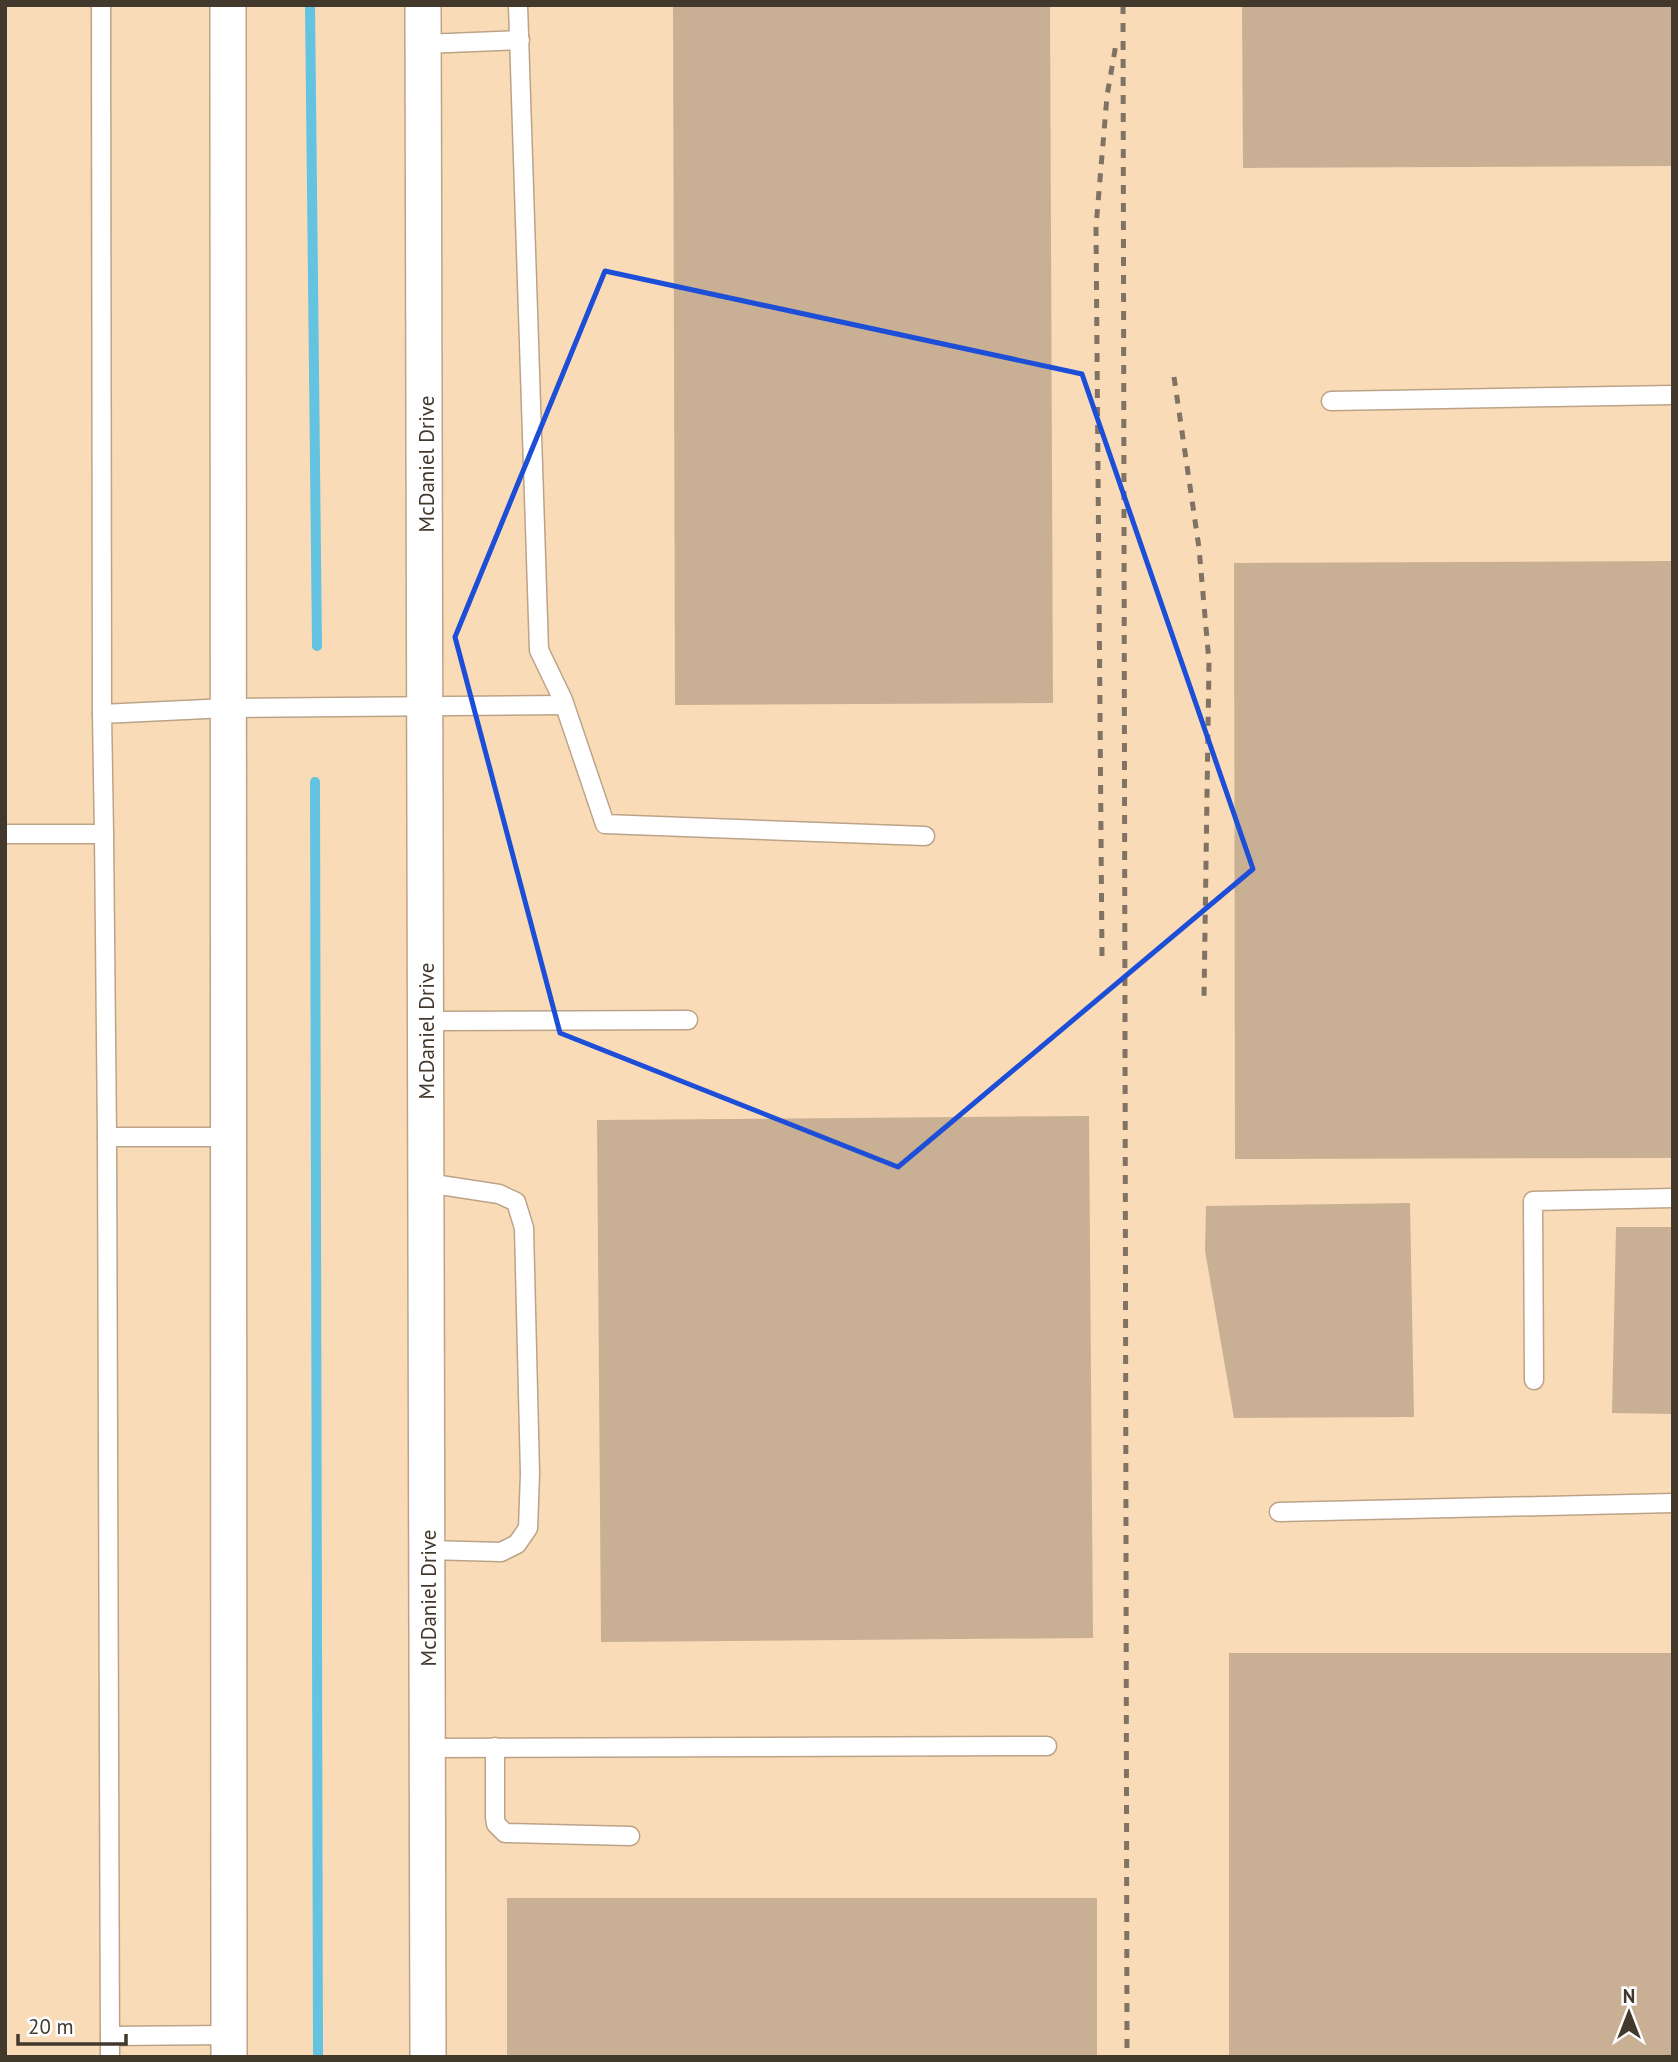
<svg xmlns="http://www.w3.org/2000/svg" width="1678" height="2062" font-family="'PT Sans',sans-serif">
<rect width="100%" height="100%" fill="#ffead3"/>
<!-- built -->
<rect fill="#fadbb8" x="5" y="5" width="1668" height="2052"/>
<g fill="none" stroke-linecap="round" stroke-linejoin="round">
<!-- stream -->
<g stroke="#65c3e2" stroke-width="10">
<path d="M310,5L317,646"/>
<path d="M315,782L318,2057"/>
</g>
</g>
<!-- building -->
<g fill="#c9b094">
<path d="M673,5H1050L1053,703L675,705Z"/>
<path d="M1242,5H1673V166L1243,168Z"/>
<path d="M1673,561V1158L1235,1159L1234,563Z"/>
<path d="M1089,1116L1093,1638L601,1642L597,1120Z"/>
<path d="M1410,1203L1414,1417L1234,1418L1205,1251L1206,1206Z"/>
<path d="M1616,1227H1673V1414L1612,1413Z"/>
<rect x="1229" y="1653" width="444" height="404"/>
<rect x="507" y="1898" width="590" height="159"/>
</g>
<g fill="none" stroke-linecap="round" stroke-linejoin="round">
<!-- lane casing -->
<g stroke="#bca388" stroke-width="21">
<g id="lane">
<path d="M101,5L102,714"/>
<path d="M518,5L539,650L563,700L605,824L925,836"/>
<path d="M424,44L520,40"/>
<path d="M1331,401L1673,395"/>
<path d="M5,834H104L102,714L227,708L564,705"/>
<path d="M104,834L107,1137H228"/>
<path d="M427,1021L688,1020"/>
<path d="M107,1137L110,2057"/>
<path d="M427,1183L499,1194L516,1202L524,1228L530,1474L528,1528L517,1544L501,1552L428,1550"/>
<path d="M1534,1380L1533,1201L1673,1198"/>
<path d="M1279,1512L1673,1503"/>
<path d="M495,1747V1817L496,1824L505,1833L630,1836"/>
<path d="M428,1748L1047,1746"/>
<path d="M110,2036L229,2035"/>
</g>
</g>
<!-- street casing -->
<g stroke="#bca388" stroke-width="38">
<g id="street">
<path d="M228,5L229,2057"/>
<path d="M423,5L428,2057"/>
</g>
</g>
<!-- lane -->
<use href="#lane" stroke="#fff" stroke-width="18"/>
<!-- street -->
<use href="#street" stroke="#fff" stroke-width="35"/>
<!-- rail -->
<g stroke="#807363" stroke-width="5" stroke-dasharray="9 9" stroke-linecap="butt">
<path d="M1123,5L1127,2057"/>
<path d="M1174,377L1199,548L1209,662L1204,998"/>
<path d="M1102,956L1096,227L1107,96L1116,44"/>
</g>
</g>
<!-- marked area -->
<path fill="none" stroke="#1d4ed8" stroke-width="5" stroke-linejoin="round" d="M605,271L1082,374L1253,869L898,1167L560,1033L455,637Z"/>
<g text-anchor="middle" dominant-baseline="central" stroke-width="6" stroke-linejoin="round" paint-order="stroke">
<!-- street labels -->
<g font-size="21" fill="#42382c" stroke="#fff">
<text transform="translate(426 464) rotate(-90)">McDaniel Drive</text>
<text transform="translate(426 1031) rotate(-90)">McDaniel Drive</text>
<text transform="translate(428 1598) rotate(-90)">McDaniel Drive</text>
</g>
</g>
<!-- border -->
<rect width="1678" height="2062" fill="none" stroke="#42382c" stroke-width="14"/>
<!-- north arrow -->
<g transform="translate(1629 2013)" stroke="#ffffff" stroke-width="5" paint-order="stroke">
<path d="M0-5L12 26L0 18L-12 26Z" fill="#42382c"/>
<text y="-10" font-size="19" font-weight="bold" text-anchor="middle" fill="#42382c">N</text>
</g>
<!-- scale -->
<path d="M18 2034v10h108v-10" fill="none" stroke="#42382c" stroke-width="3.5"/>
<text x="28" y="2034" font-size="21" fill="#42382c" stroke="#ffffff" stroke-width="5" paint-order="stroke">20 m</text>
</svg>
